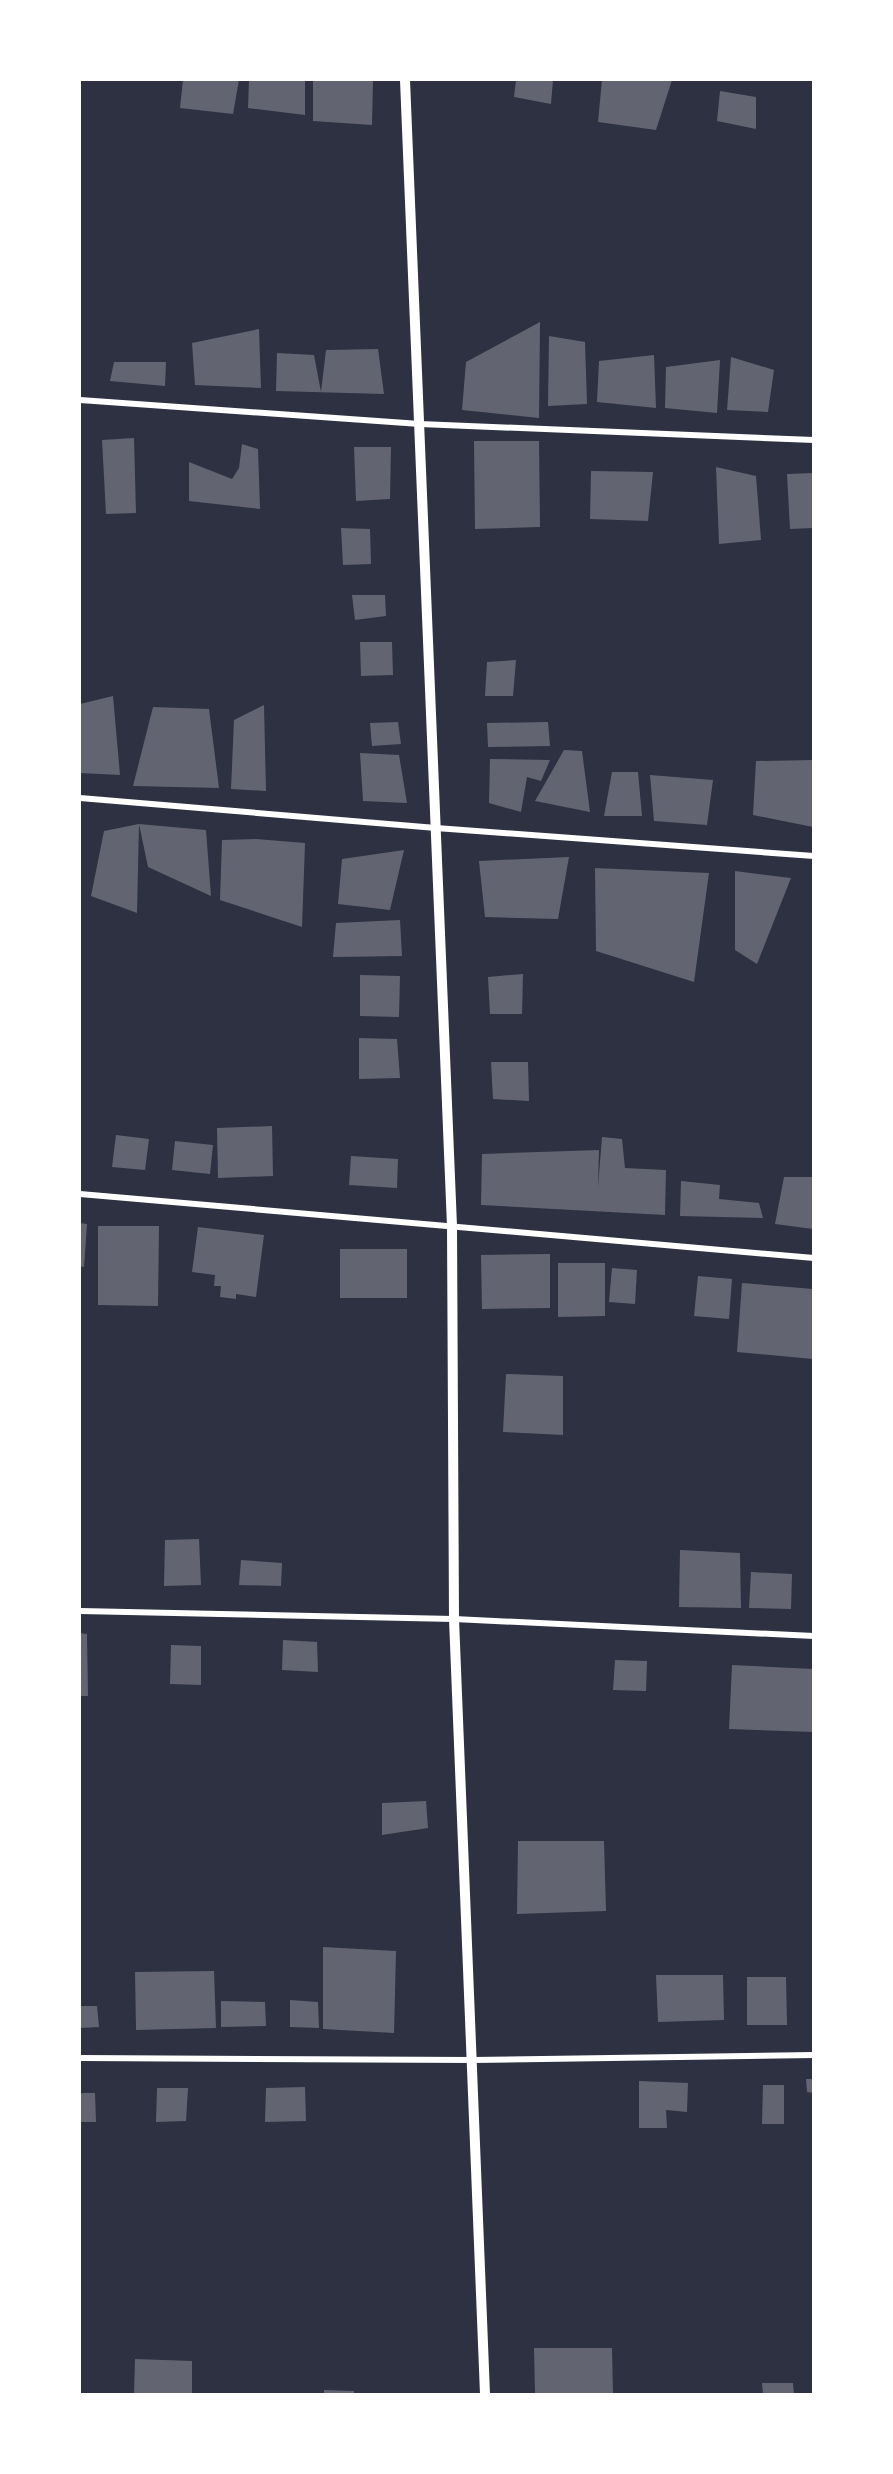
<svg xmlns="http://www.w3.org/2000/svg" width="893" height="2474" font-family="Barlow,sans-serif">
<rect width="100%" height="100%" fill="#2d3142"/>
<!-- building -->
<g fill="#626471">
<path d="M183,80H239L233,114L180,108Z"/>
<path d="M249,80H305V115L248,108Z"/>
<path d="M313,80H373L372,125L313,121Z"/>
<path d="M516,80H553L551,104L514,97Z"/>
<path d="M602,80H672L656,130L598,122Z"/>
<path d="M720,91L756,97V129L717,121Z"/>
<path d="M540,322L539,418L462,410L466,362Z"/>
<path d="M259,329L261,388L195,385L192,343Z"/>
<path d="M549,336L585,342L587,404L548,406Z"/>
<path d="M378,349L384,394L276,391L277,353L314,355L321,392L326,350Z"/>
<path d="M654,355L656,408L597,402L599,361Z"/>
<path d="M731,357L774,370L768,412L727,410Z"/>
<path d="M720,360L717,413L665,408L666,367Z"/>
<path d="M114,362H166L165,386L110,381Z"/>
<path d="M134,438L136,513L106,514L102,440Z"/>
<path d="M474,441H539L540,527L475,529Z"/>
<path d="M242,444L258,449L260,509L189,501V462L232,479L239,468Z"/>
<path d="M354,447H391L390,499L356,501Z"/>
<path d="M716,467L756,476L761,540L719,544Z"/>
<path d="M591,471L653,472L648,521L590,519Z"/>
<path d="M813,473V528L790,529L787,474Z"/>
<path d="M341,528L370,529L371,564L343,565Z"/>
<path d="M352,595H385L386,616L355,620Z"/>
<path d="M360,642H392L393,675L361,676Z"/>
<path d="M516,660L513,696H485L487,662Z"/>
<path d="M113,696L120,775L80,773V704Z"/>
<path d="M264,705L266,791L231,789L234,720Z"/>
<path d="M153,707L209,709L219,788L133,786Z"/>
<path d="M398,722L401,744L372,746L370,723Z"/>
<path d="M548,722L550,746L488,747L487,723Z"/>
<path d="M564,750L582,751L590,812L535,801Z"/>
<path d="M360,753L399,755L407,803L363,801Z"/>
<path d="M490,759L550,760L541,781L527,777L521,812L489,803Z"/>
<path d="M813,760V827L753,815L756,761Z"/>
<path d="M612,772H638L642,816H604Z"/>
<path d="M650,775L713,780L707,825L654,821Z"/>
<path d="M139,824L206,830L211,896L148,867L139,824L137,913L91,896L104,831Z"/>
<path d="M256,839L305,843L302,927L220,900L222,840Z"/>
<path d="M404,850L390,910L338,904L342,859Z"/>
<path d="M569,857L558,919L485,917L479,861Z"/>
<path d="M595,868L709,873L694,982L596,951Z"/>
<path d="M735,871L791,878L757,964L735,950Z"/>
<path d="M400,920L402,956L333,957L336,923Z"/>
<path d="M523,974L522,1014H490L488,977Z"/>
<path d="M360,975L400,976L399,1017L360,1016Z"/>
<path d="M359,1038L397,1039L400,1078L359,1079Z"/>
<path d="M491,1062H528L529,1101L493,1099Z"/>
<path d="M272,1126L273,1176L218,1178L217,1128Z"/>
<path d="M116,1135L149,1139L145,1170L112,1167Z"/>
<path d="M602,1137L622,1139L625,1168L666,1170L665,1215L481,1205L482,1154L599,1150L598,1187Z"/>
<path d="M175,1141L213,1145L210,1174L172,1170Z"/>
<path d="M351,1156L398,1159L397,1188L349,1185Z"/>
<path d="M784,1177H813V1229L775,1224Z"/>
<path d="M681,1181L720,1185L719,1199L759,1203L763,1218L680,1216Z"/>
<path d="M80,1223L87,1224L84,1267L80,1266Z"/>
<path d="M98,1226H159L158,1306L98,1305Z"/>
<path d="M198,1227L264,1235L256,1297L236,1294V1299L220,1297L221,1286H214L215,1275L192,1272Z"/>
<rect x="340" y="1249" width="67" height="49"/>
<path d="M550,1254V1308L482,1309L481,1255Z"/>
<path d="M558,1263H605V1316L558,1317Z"/>
<path d="M612,1268L637,1270L635,1304L609,1302Z"/>
<path d="M698,1276L732,1279L729,1319L694,1316Z"/>
<path d="M742,1283L813,1289V1359L737,1352Z"/>
<path d="M506,1374L563,1376V1435L503,1432Z"/>
<path d="M199,1539L201,1585L164,1586L165,1540Z"/>
<path d="M680,1550L740,1553L741,1608L679,1607Z"/>
<path d="M241,1560L282,1563L281,1586L239,1585Z"/>
<path d="M751,1572L792,1574L791,1609L749,1608Z"/>
<path d="M80,1633L87,1634L88,1696H80Z"/>
<path d="M283,1640L317,1642L318,1672L282,1670Z"/>
<path d="M171,1645L201,1646V1685L170,1684Z"/>
<path d="M615,1660L647,1661L646,1691L613,1690Z"/>
<path d="M732,1665L813,1669V1732L729,1729Z"/>
<path d="M426,1801L428,1828L382,1835V1803Z"/>
<path d="M518,1841H604L606,1911L517,1914Z"/>
<path d="M323,1947L396,1951L394,2033L323,2029Z"/>
<path d="M214,1971L216,2028L136,2030L135,1972Z"/>
<path d="M656,1975H723L724,2020L658,2022Z"/>
<path d="M747,1977H786L787,2025H747Z"/>
<path d="M290,2000L318,2002L319,2028L290,2027Z"/>
<path d="M221,2001L265,2002L266,2026L221,2027Z"/>
<path d="M80,2006H97L99,2027L80,2028Z"/>
<path d="M806,2079H813V2093L807,2092Z"/>
<path d="M639,2081L688,2083L687,2112L666,2110L667,2128H639Z"/>
<path d="M763,2085H784V2124H762Z"/>
<path d="M305,2087L306,2121L265,2122L266,2088Z"/>
<path d="M157,2088H188L186,2121L156,2122Z"/>
<path d="M80,2093H95L96,2122H80Z"/>
<path d="M534,2348H612L613,2394H535Z"/>
<path d="M135,2359L192,2361V2394H134Z"/>
<path d="M762,2383H793L794,2394H763Z"/>
<path d="M324,2390L354,2391V2394H324Z"/>
</g>
<g fill="none" stroke-linecap="round" stroke-linejoin="round">
<!-- minor -->
<g stroke="#fff" stroke-width="6">
<path d="M80,400L420,424L814,440"/>
<path d="M80,798L436,828L814,856"/>
<path d="M80,1194L814,1258"/>
<path d="M80,1611L454,1619L814,1636"/>
<path d="M80,2058L473,2060L814,2055"/>
</g>
<!-- tertiary -->
<path stroke="#fff" stroke-width="10" d="M405,80L452,1226L454,1619L485,2394"/>
</g>
<!-- border -->
<rect width="893" height="2474" fill="none" stroke="#ffffff" stroke-width="162"/>
</svg>
